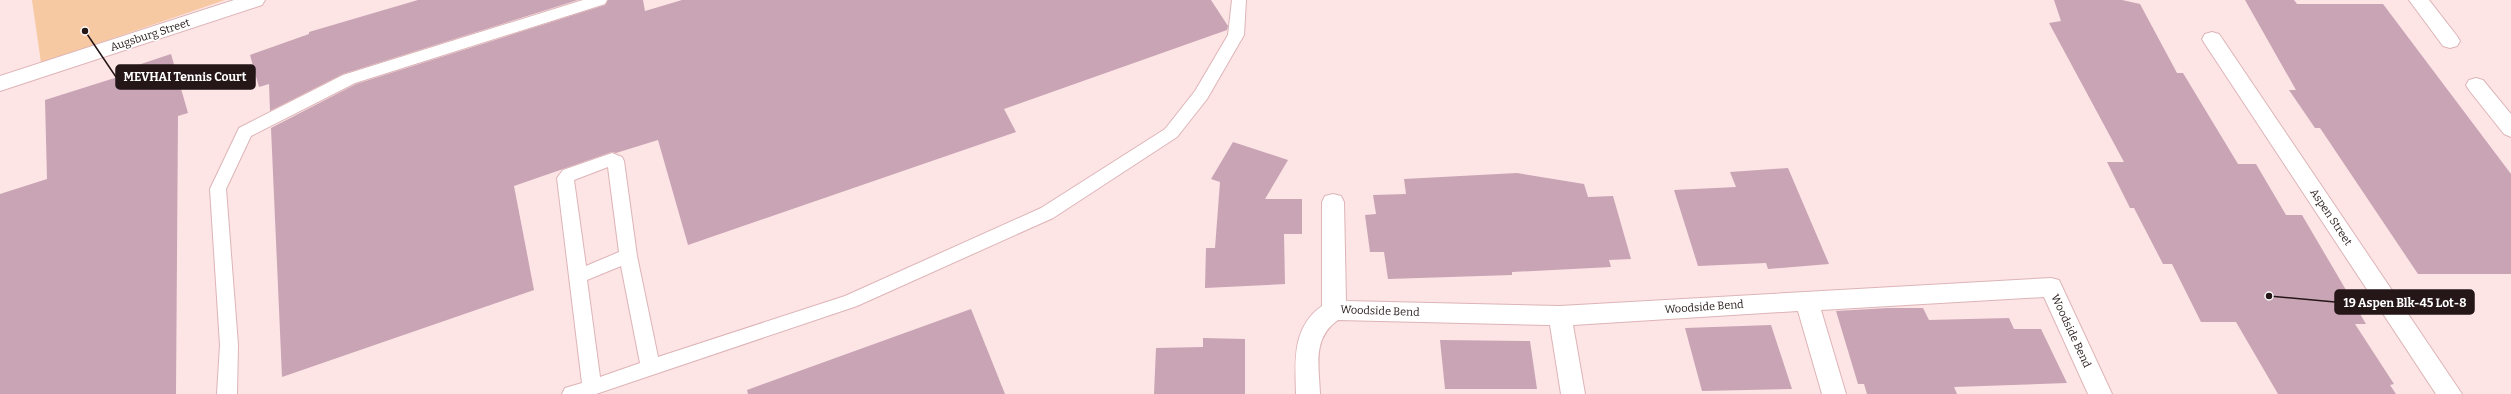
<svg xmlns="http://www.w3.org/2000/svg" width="2511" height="394" font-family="Bitter,serif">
<rect width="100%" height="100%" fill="#fde4e5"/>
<!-- green -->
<path fill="#f7c9a2" d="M32,0H225L41,63Z"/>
<!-- building -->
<g fill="#c8a4b5">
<path d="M418,0H578L343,74L270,111L269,84L259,87L250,55L309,34V32Z"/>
<path d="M608,0H643L645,11L682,0H1211L1228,26L1227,30L1004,109L1016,132L688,245L658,140L616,153L612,152L514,186L534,290L282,377L271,128L356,84L605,5Z"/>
<path d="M2054,0H2122L2140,4L2177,73H2183L2238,164H2256L2286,215H2302L2366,324H2355L2394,384L2390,385L2396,394H2278L2236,322H2201L2172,264H2163L2134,208H2130L2107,162H2124L2049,23L2061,21Z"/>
<path d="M2245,0H2294L2297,4H2383L2511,174V274H2418L2320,128H2315L2289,90H2296Z"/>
<path d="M171,54L188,113L178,116L176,394H0V194L47,179L45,100L121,76L120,71Z"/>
<path d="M1233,142L1288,160L1265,199H1302V234H1284L1285,284L1205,288L1206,248H1215L1220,182L1211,179Z"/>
<path d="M1788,168L1829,264L1768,269L1766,263L1698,266L1674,190L1736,187L1730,172Z"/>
<path d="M1517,173L1584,184L1588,197L1613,196L1631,259L1609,260L1611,267L1512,272V275L1388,279L1384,252H1370L1365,215L1376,214L1373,195L1406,194L1404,179Z"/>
<path d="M1888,308H1923L1929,320L2009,318L2014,329H2041L2067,383L1954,387L1957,394H1867L1864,384H1858L1836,311Z"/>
<path d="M971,309L1005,394H748L747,390Z"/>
<path d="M1771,325L1792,389L1702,391L1685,328Z"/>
<path d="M1203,338L1245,339V394H1154L1156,348L1203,347Z"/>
<path d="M1440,340L1530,341L1537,389H1445Z"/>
</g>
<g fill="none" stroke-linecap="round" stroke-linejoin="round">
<!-- service casing -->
<g stroke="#ddb4b7" stroke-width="2">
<g id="service">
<path d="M583,0H607L605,4L355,83L251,136L226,189L238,345L237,394H217L220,345L210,189L239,128L343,75Z"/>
<path d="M1232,0H1246L1244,35L1207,99L1177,137L1053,218L857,306L596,394H562L565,388L582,383L557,178L563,170L612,153L622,157L624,161L637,256L658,357L845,296L1041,208L1165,129L1195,91L1228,35ZM608,167L619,252L586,266L574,180ZM621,266L640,363L600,377L587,280Z"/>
</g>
</g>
<!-- minor casing -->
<g stroke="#ddb4b7" stroke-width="2">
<g id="minor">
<path d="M234,0H265L262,5L0,91V76Z"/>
<path d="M2409,0H2429L2457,36L2460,41L2457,46L2450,48L2443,46Z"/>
<path d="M2212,32L2219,34L2462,394H2436L2205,44L2202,39L2205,34Z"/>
<path d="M2476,78L2483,80L2511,114V137L2504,134L2469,90L2466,85L2469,80Z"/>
<path d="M1333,194L1341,196L1344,202L1346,301L1560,306L2051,278L2059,280L2112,394H2088L2044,297L1821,310L1846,394H1822L1798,311L1573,325L1585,394H1561L1550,325L1338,320C1312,338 1319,366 1320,394H1296C1295,361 1292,327 1322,306V202L1325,196Z"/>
</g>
</g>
<!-- service -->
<use href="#service" fill="#fff" fill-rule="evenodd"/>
<!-- minor -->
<use href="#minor" fill="#fff" fill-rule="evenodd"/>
</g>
<g text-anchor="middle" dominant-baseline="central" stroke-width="3" stroke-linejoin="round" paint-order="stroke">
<!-- street labels -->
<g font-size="11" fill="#251718" stroke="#fff">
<text transform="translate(150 35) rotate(-18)">Augsburg Street</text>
<text transform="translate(2331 217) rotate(56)">Aspen Street</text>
<text transform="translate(1704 307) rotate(-4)">Woodside Bend</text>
<text transform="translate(1380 311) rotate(2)">Woodside Bend</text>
<text transform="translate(2071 331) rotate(65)">Woodside Bend</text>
</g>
</g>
<!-- callouts -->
<path fill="none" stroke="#251718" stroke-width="1.5" d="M85 31L116 77M2269 296L2335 302"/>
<g fill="#251718" stroke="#fff" stroke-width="1.5">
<circle cx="85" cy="31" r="4"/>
<circle cx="2269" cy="296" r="4"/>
</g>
<g fill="#251718" stroke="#251718" stroke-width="1.5">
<rect x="116" y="65" width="139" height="24" rx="4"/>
<rect x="2335" y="290" width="139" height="24" rx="4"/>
</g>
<g font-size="12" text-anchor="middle" font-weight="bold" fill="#fff">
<text x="185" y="81">MEVHAI Tennis Court</text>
<text x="2405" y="307">19 Aspen Blk-45 Lot-8</text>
</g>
</svg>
